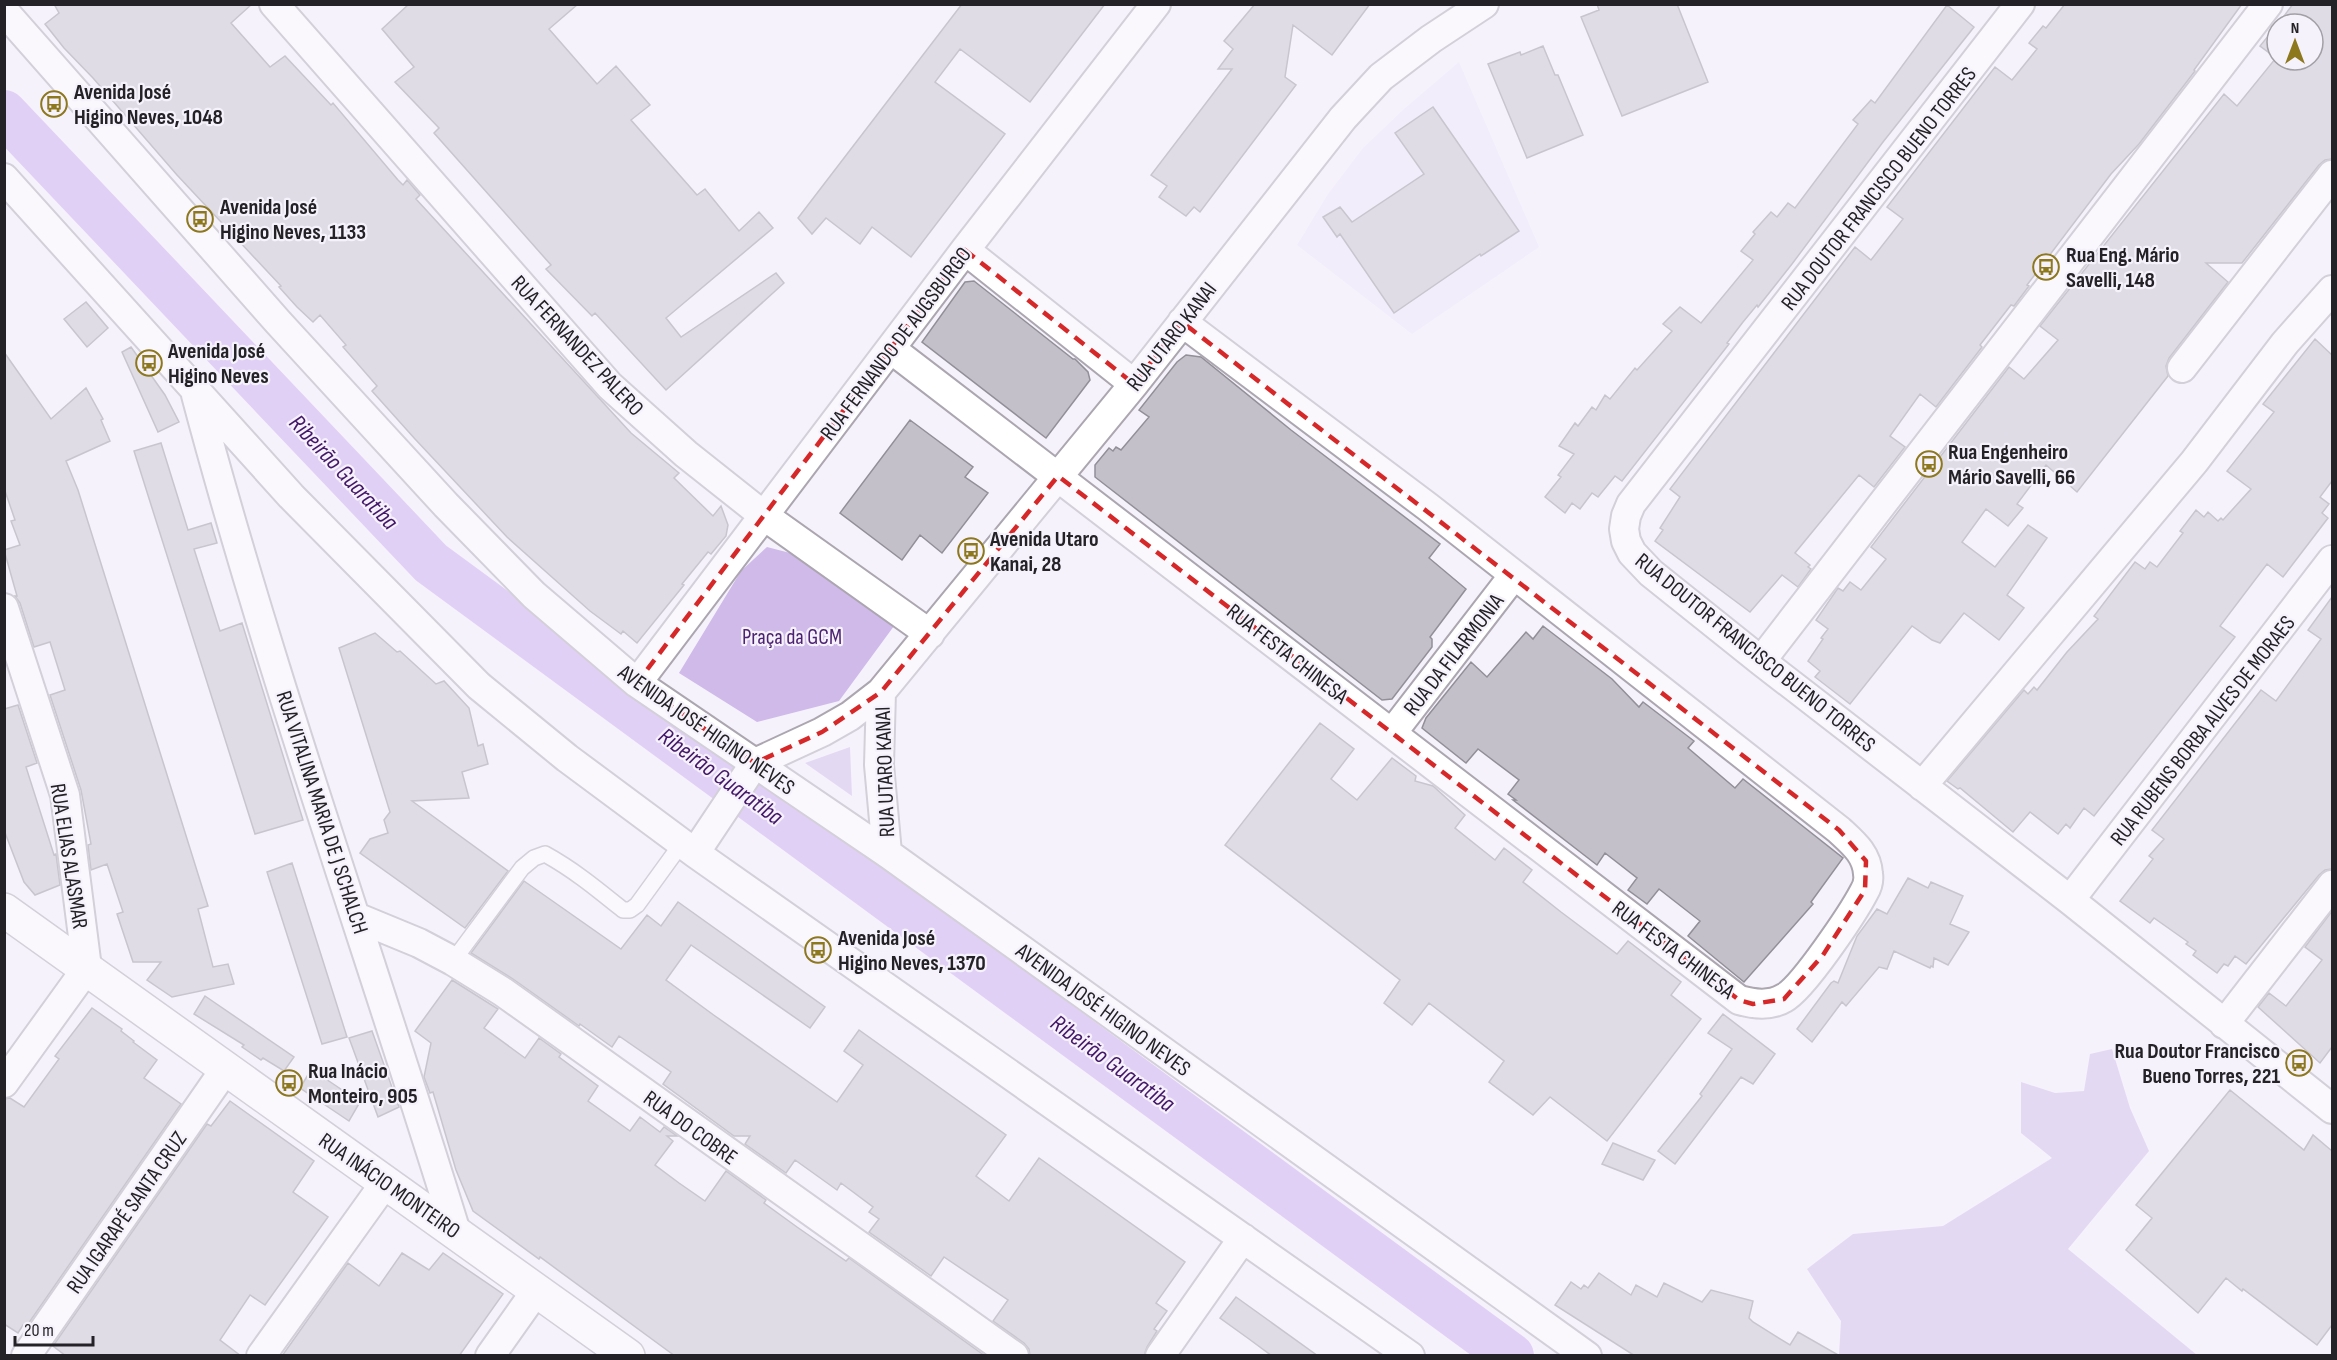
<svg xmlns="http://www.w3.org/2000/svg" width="2337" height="1360" font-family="'Sofia Sans Condensed',sans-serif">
  <rect width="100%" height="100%" fill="#f6f2fc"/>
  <path fill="#eee6f8" d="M1459 62 1539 247 1412 334 1297 245 1328 194 1363 148 1404 109Z"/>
  <path fill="#cfbae9" d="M767 547 790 553 825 567 894 626 839 701 757 722 679 673 741 571Z
    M850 747 852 796 805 763Z
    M2112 1049 2130 1108 2149 1151 2068 1249 2197 1355H1839L1841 1321 1807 1269 1853 1234 1943 1226 2052 1158 2021 1133V1082L2055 1093 2084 1091 2090 1054Z"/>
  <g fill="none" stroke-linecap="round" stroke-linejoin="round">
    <path stroke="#c8a7ed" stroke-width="46" d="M4 113 431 563 1511 1356"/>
  </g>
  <path fill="#c4c0ca" stroke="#938f99" stroke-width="1.5" d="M54 4H252L231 23 270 67 285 56 331 105 333 103 398 180 403 185 407 180 420 195 416 199 631 433 679 473 674 478 713 516 721 506 728 525 726 536 711 554 708 552 682 584 684 585 637 643 623 631 621 634 590 611 507 537 415 439 372 391 377 386 343 347 346 345 320 315 313 322 297 307 279 287 281 286 177 175 93 78 64 48 45 24 59 13Z
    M409 4H578L549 29 597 84 616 66 650 105 631 120 697 195 705 189 739 231 759 212 773 228 666 318 681 337 776 273 784 283 666 390 595 313 592 316 546 269 551 265 434 133 439 128 395 82 414 67 382 29Z
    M962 4H1105L1030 102 960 49 935 82 1005 134 911 257 872 227 860 244 826 218 812 234 798 218Z
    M1255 4H1370L1332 55 1293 25 1285 77 1296 85 1200 212 1194 207 1186 216 1159 197 1167 186 1151 175 1232 69H1218L1233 49 1224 41Z
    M1597 4H1677L1708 82 1622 116 1581 17 1599 10Z
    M2065 4H2242L2194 70 2195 71 2139 144 2111 174 2027 285 2029 286 2014 306 2011 305 1980 345 1982 347 1936 407 1920 394 1890 436 1905 447 1874 487 1859 475 1795 553 1810 565 1808 567 1811 569 1798 587 1782 575 1750 612 1655 541 1663 530 1660 528 1680 497 1670 489 1855 247 1871 260 1903 219 1887 207 1995 67 2012 80 2037 49 2029 43 2043 26 2046 28Z
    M2293 4H2332V159L2325 160 2319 165 2242 263H2206L2228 282 2169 358 2166 366 2168 376 2077 492 2046 465 2017 504 2023 508 2008 526 1986 509 1962 542 1995 567 2028 525 2047 538 2007 595 2024 608 1999 640 1964 613 1940 643 1932 640 1912 626 1850 704 1815 677 1820 671 1808 661 1823 639 1821 638 1828 629 1816 620 1838 588 1843 591 1850 582 1861 590 1886 559 1871 547 2009 367 2024 379 2058 340 2040 326 2224 94 2237 106 2276 58 2260 46 2277 25V60H2313V24H2278Z
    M1947 5 1974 27 1883 142 1792 264 1758 307 1757 305 1743 322 1727 343 1729 344 1622 481 1615 476 1598 497 1592 493 1580 509 1572 503 1565 513 1545 497 1561 477 1558 475 1574 454 1559 446 1575 423 1578 426 1592 407 1596 410 1605 395 1610 399 1635 368 1637 370 1672 331 1663 324 1680 307 1701 323 1753 260 1741 251 1755 234 1753 232 1771 212 1777 217 1788 203 1795 208 1858 124 1853 120 1871 100 1875 103Z
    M1543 46 1555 75H1558L1583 135 1527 158 1488 64 1520 52 1521 55Z
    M1433 107 1519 231 1481 256 1480 254 1394 313 1340 234 1337 237 1323 217 1340 207 1352 222 1424 174 1395 133Z
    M974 281 1073 359H1075L1088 372 1090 380 1046 438 922 342 965 282Z
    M86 302 108 328 87 347 64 319Z
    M2315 339 2332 355V481L2320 497 2329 504 2322 513 2328 518 2283 577 2267 564 2220 626 2235 637 2094 816 2084 808 2070 828 2066 824 2058 834 2030 812 2013 832 1960 788 1958 789 1947 781 2024 690 2028 694 2034 687 2037 690 2067 652 2098 619 2094 616 2135 562 2145 569 2150 562 2157 567 2183 533 2180 531 2196 510 2204 517 2208 512 2218 521 2221 518 2223 520 2251 489 2227 471 2274 412 2263 404Z
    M131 347 165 395 179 422 158 432 122 352Z
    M4 352 51 419 86 388 103 419 101 420 110 441 66 461 78 490 208 906 198 909 213 967 228 964 234 984 172 997 147 980 161 962H133L117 914 123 912 107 864 91 870 88 845 91 844 81 790 50 695 65 690 50 642 34 647 20 603 15 596H17L4 550 20 545 11 521 15 520 4 488Z
    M1186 355 1201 357 1291 430 1440 544 1429 558 1466 589 1430 637 1432 639V647L1392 699 1382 700 1095 477V465L1109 448 1113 451 1116 447 1121 450 1149 417 1139 410 1177 362Z
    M910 420 973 467 965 477 988 493 942 553 920 535 902 560 840 513Z
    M161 443 188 530 211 523 217 543 194 549 220 631 242 623 303 820 255 834 134 451Z
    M2332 597V869L2325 870 2319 875 2246 964 2235 956 2228 966 2224 964 2217 973 2193 955 2196 951 2186 944 2188 942 2154 918 2150 923 2120 901 2153 859 2149 856 2164 839 2152 830 2261 690 2276 701 2321 639 2308 630Z
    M1543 626 1612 679 1639 707 1643 702 1694 741 1688 748 1735 788 1743 779 1843 858 1811 902 1813 904 1744 982 1688 936 1700 921 1659 889 1647 904 1628 890 1637 878 1605 853 1597 865 1513 800H1516L1508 794 1519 780 1478 749 1466 763 1422 728 1426 718 1471 662 1487 677 1526 632 1533 639Z
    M375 633 397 652 400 651 436 684 444 681 469 708 478 746 483 744 488 764 462 772 469 798 412 801 508 871 465 928 360 853 370 839 388 833 384 820 390 812 339 648Z
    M18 705 37 763 26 767 54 855 56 854 60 885 35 895 24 882 4 830V709Z
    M1320 723 1354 749 1331 779 1357 800 1392 758 1416 776 1415 781 1433 786 1465 815 1455 828 1495 860 1504 848 1532 870 1523 882 1561 912 1617 954 1628 941 1681 982 1671 995 1701 1019 1607 1141 1550 1097 1533 1115 1489 1082 1504 1061 1429 1003 1412 1025 1384 1003 1400 980 1225 845Z
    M292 863 347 1037 322 1044 267 872Z
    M1908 878 1928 888 1931 882 1963 896 1950 924 1969 932 1948 965 1934 958 1933 967 1931 966 1930 968 1894 951 1887 969 1879 967 1846 1006 1842 1002 1812 1042 1797 1029 1831 983 1834 981 1838 983 1857 936 1877 909 1887 914Z
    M524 881 621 949 647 915 661 926 678 902 825 1007 810 1028 691 945 666 980 715 1016 837 1102 863 1065 844 1051 859 1030 1006 1135 976 1176 1009 1201 1039 1158 1185 1262 1156 1303 1167 1311 1154 1329 1157 1331 1147 1347 1144 1356H1030L1029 1349 1024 1343 993 1321 1008 1300 944 1257 931 1276 869 1232 879 1219 869 1212 873 1207 841 1183 837 1190 795 1160 786 1173 745 1144 750 1136H734L663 1084 671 1072 619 1036 612 1047 580 1024 579 1026 513 979 471 953Z
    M2332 911V1047L2320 1063 2258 1007 2269 993 2286 1006 2322 960 2305 947Z
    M452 980 498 1009 484 1028 525 1058 539 1038 561 1054 559 1057 598 1086 588 1101 630 1131 640 1117 660 1132 664 1127 677 1136H667L673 1141 655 1165 679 1183 705 1201 726 1171 766 1200 764 1203 797 1227 846 1261 849 1258 985 1356H675L540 1257 539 1259 473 1211 456 1170 433 1092 430 1093 424 1077 431 1043 415 1031Z
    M205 996 294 1057 284 1071 263 1058 261 1060 242 1047 244 1045 194 1014Z
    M92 1008 122 1029 121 1031 134 1041 133 1042 157 1060 144 1078 181 1104 26 1327 23 1325 18 1333 4 1324V1099L10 1098 24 1107 59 1059 55 1056Z
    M1723 1014 1775 1054 1753 1084 1741 1077 1675 1164 1658 1151 1702 1096 1700 1094 1732 1049 1708 1033Z
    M372 1031 399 1107 378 1117 349 1038Z
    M308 1067 360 1102 349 1121 300 1088 309 1073Z
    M2230 1090 2304 1150 2313 1135 2332 1151V1325L2317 1345 2243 1289 2242 1291 2226 1278 2198 1313 2126 1250 2152 1218 2136 1205Z
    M230 1101 314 1161 293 1192 328 1217 265 1305 250 1295 220 1340 241 1356H66L53 1346 207 1124 211 1126Z
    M1613 1143 1655 1160 1643 1180 1602 1164Z
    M402 1253 429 1270 443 1253 503 1294 459 1356H282L348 1263 379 1286Z
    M1599 1273 1631 1295 1636 1285 1657 1297 1664 1283 1702 1302 1711 1290 1753 1301 1749 1318 1753 1322 1790 1345 1798 1332 1840 1356H1635L1555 1305 1571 1282 1581 1289 1584 1285 1588 1288Z
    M1236 1297 1318 1356H1272L1249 1339 1220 1318Z"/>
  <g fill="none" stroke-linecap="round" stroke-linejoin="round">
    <g stroke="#aba6b0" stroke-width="18">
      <path id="lane" d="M453 961 522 868 534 858 545 854C574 870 597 889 623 910H630L637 905 682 843"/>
    </g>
    <g stroke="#aba6b0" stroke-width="32">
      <path id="street" d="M274 4 610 386 686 454 763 515 930 634
        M2020 4 1631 504 1626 516 1624 529 1626 541 1632 553 1651 573 1761 661 2070 900 2332 1109
        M4 11 278 322 446 505 534 595 637 683 887 853 1587 1356
        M4 178 291 496 479 686 567 758 695 853 1410 1356
        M965 250 1134 384
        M891 349 1739 1000C1753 1004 1771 1006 1784 998 1803 988 1853 913 1864 892 1867 887 1869 880 1868 874 1867 854 1853 843 1839 830L1428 507 1182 322
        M2182 368 2332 175
        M196 395C271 677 370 953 456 1232
        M4 608 65 795 87 968 4 1083
        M1761 661 2268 4
        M637 683 965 250 1156 4
        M881 692 879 765 887 853
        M1392 733 1514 575
        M1922 786 2194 462 2285 343 2332 290
        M695 853 755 763 822 732 850 716 881 692 1134 384 1343 118 1381 77 1431 39 1484 4
        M2070 900 2332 560
        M356 917 419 943 453 961 503 992 1014 1356
        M2224 1024 2332 885
        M26 1356 226 1068
        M261 1356 385 1183
        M490 1356 536 1291
        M1160 1356 1243 1238"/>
    </g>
    <g stroke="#aba6b0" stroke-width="36">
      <path id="secondary" d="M4 910 628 1356"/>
    </g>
    <use href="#lane" stroke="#fff" stroke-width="15"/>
    <use href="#street" stroke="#fff" stroke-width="28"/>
    <use href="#secondary" stroke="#fff" stroke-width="33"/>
  </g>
  <path d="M0 0H2337V1360H0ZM965 250 1134 384 1182 322 1839 830 1866 861 1865 890 1823 955 1784 999 1753 1004 1739 1000 1058 476 881 692 822 732 755 763 637 683Z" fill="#f6f2fc" fill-opacity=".55" fill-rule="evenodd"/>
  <path fill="none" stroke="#d62828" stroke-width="4.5" stroke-dasharray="12 8" stroke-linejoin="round" d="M965 250 1134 384 1182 322 1839 830 1866 861 1865 890 1823 955 1784 999 1753 1004 1739 1000 1058 476 881 692 822 732 755 763 637 683Z"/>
  <defs>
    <g id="bus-ring" transform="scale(1.35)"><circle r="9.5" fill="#f6f2fc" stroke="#8d781e" stroke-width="1.5"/><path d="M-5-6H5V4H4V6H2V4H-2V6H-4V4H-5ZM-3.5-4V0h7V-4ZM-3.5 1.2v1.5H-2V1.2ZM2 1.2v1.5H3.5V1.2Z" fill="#8d781e"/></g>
  </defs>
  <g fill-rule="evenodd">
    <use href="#bus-ring" x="54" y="104"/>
    <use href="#bus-ring" x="200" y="219"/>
    <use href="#bus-ring" x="2046" y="267"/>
    <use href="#bus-ring" x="149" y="363"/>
    <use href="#bus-ring" x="1929" y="464"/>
    <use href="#bus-ring" x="971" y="551"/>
    <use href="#bus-ring" x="818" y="950"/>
    <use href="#bus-ring" x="2299" y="1063"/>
    <use href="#bus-ring" x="289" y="1083"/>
  </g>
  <g text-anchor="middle" stroke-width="4.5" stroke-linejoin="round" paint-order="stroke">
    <g font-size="22" font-weight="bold" fill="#242226" stroke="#f6f2fc" text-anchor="start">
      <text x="74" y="99">Avenida José<tspan x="74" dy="25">Higino Neves, 1048</tspan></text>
      <text x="220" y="214">Avenida José<tspan x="220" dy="25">Higino Neves, 1133</tspan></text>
      <text x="2066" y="262">Rua Eng. Mário<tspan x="2066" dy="25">Savelli, 148</tspan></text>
      <text x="168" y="358">Avenida José<tspan x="168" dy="25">Higino Neves</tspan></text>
      <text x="1948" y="459">Rua Engenheiro<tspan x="1948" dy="25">Mário Savelli, 66</tspan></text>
      <text x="990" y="546">Avenida Utaro<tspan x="990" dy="25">Kanai, 28</tspan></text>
      <text x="838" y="945">Avenida José<tspan x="838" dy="25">Higino Neves, 1370</tspan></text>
      <text x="2280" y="1058" text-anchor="end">Rua Doutor Francisco<tspan x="2280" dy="25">Bueno Torres, 221</tspan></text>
      <text x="308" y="1078">Rua Inácio<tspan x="308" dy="25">Monteiro, 905</tspan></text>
    </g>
    <g font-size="22" fill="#242226" stroke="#f6f2fc">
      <text transform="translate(1878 188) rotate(-52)" y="8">RUA DOUTOR FRANCISCO BUENO TORRES</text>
      <text transform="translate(1171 336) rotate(-52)" y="8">RUA UTARO KANAI</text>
      <text transform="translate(895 343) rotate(-53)" y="8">RUA FERNANDO DE AUGSBURGO</text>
      <text transform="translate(578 345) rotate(47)" y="8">RUA FERNANDEZ PALERO</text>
      <text transform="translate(1756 652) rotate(39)" y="8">RUA DOUTOR FRANCISCO BUENO TORRES</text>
      <text transform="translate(1288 653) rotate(38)" y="8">RUA FESTA CHINESA</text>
      <text transform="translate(1453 654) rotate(-52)" y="8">RUA DA FILARMONIA</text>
      <text transform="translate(707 729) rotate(35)" y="8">AVENIDA JOSÉ HIGINO NEVES</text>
      <text transform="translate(2202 730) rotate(-52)" y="8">RUA RUBENS BORBA ALVES DE MORAES</text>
      <text transform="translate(884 772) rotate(-92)" y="8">RUA UTARO KANAI</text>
      <text transform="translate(323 812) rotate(72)" y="8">RUA VITALINA MARIA DE J SCHALCH</text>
      <text transform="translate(70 856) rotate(81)" y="8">RUA ELIAS ALASMAR</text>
      <text transform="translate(1674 949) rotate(37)" y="8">RUA FESTA CHINESA</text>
      <text transform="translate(1104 1009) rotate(36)" y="8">AVENIDA JOSÉ HIGINO NEVES</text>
      <text transform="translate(691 1127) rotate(36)" y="8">RUA DO COBRE</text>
      <text transform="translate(390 1185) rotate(35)" y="8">RUA INÁCIO MONTEIRO</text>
      <text transform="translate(126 1212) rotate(-55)" y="8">RUA IGARAPÉ SANTA CRUZ</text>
    </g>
    <g font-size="22" fill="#4d2272" stroke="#f6f2fc">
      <text x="792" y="644">Praça da GCM</text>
    </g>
    <g font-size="24" font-style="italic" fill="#441768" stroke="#f6f2fc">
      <text transform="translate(344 472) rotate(47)" y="8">Ribeirão Guaratiba</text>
      <text transform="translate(721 776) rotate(36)" y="8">Ribeirão Guaratiba</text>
      <text transform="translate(1113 1063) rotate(36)" y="8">Ribeirão Guaratiba</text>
    </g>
  </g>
  <rect width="2337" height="1360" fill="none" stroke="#242226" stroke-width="12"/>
  <g transform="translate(2295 42)"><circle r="28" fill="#f6f2fc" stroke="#a29fa6" stroke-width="1.5"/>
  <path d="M0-4.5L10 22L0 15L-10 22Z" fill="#8d781e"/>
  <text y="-9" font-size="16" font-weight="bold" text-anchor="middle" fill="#242226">N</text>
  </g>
  <path d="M15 1336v9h78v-9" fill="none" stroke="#242226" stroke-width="3"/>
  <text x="24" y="1336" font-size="18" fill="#242226" stroke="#f6f2fc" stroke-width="4.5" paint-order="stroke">20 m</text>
</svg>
